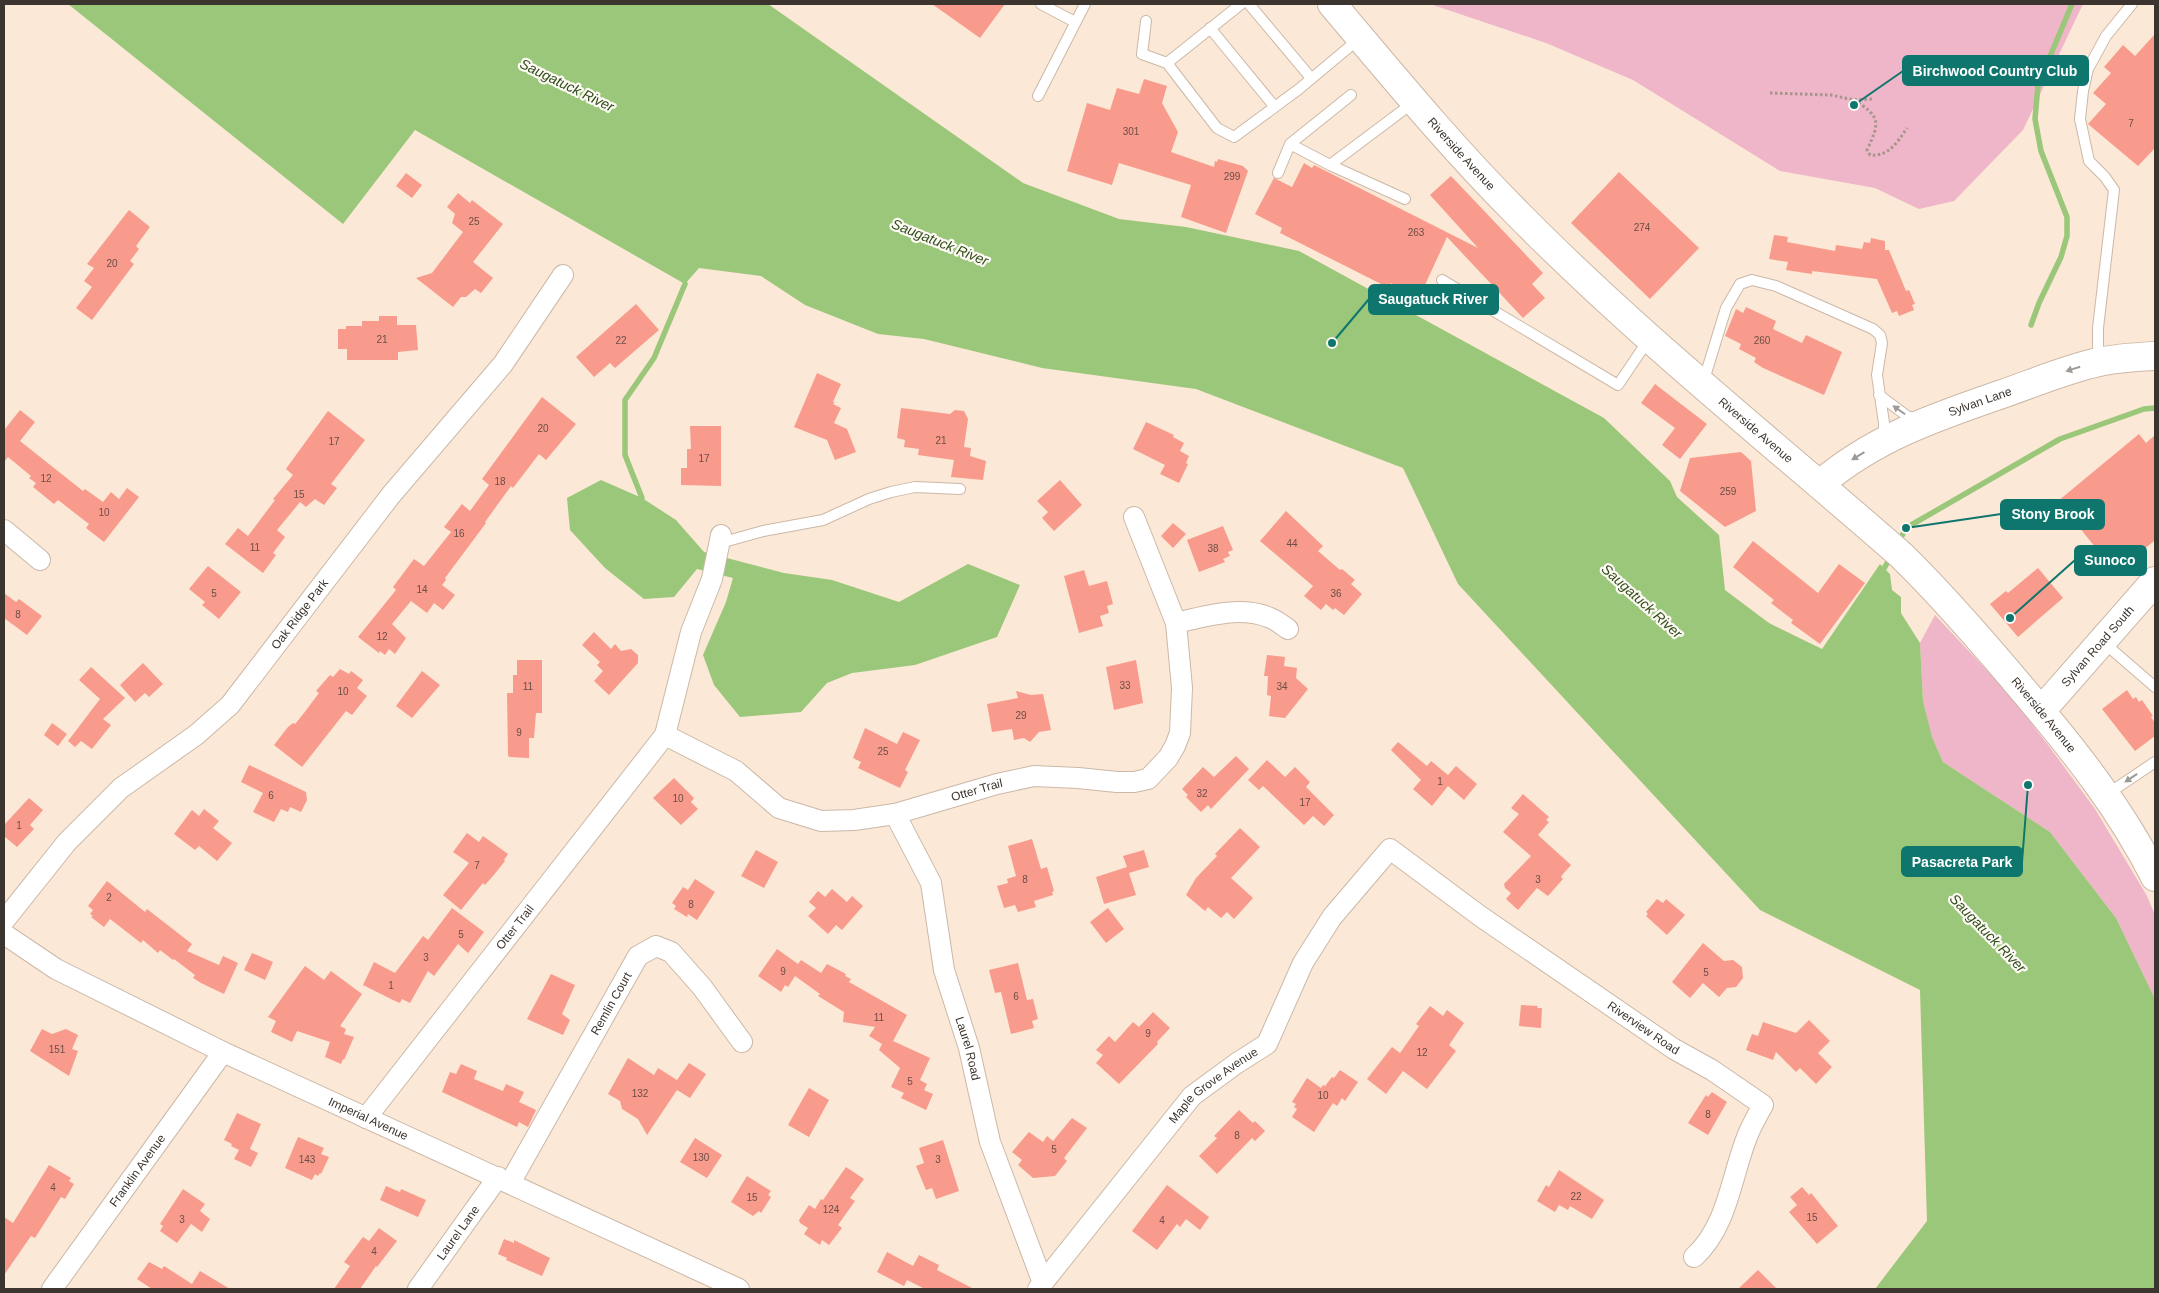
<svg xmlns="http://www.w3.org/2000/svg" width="2159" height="1293" font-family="Helvetica,sans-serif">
  <rect width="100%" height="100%" fill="#fce8d6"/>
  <path fill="#efb5c9" d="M1430 4H2083L2023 130 1954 201 1919 209 1875 188 1780 171 1633 80 1546 43Z
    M1935 615 2008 693 2051 749 2095 809 2147 896 2155 915V999L2116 918 2050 832 1943 762 1931 735 1923 701 1920 643Z"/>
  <path fill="#9ac77a" d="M68 4H768L1023 183 1119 219 1186 227 1299 251 1604 418 1670 481 1677 497 1719 535 1725 590 1769 623 1822 649 1880 564 1890 574 1892 590 1901 597V613L1920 643 1923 701 1932 737 1943 762 2050 832 2116 918 2155 999V1289H1875L1927 1221 1920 990 1760 910 1458 584 1403 468 1196 389 1042 368 924 339 878 334 805 305 761 276 699 268 685 284 415 130 343 224Z
    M601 480 642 498 676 520 704 552 784 573 832 580 899 602 968 564 1020 585 997 637 915 665 852 673 827 683 801 712 740 717 714 685 703 655 726 602 733 578 697 569 674 597 644 599 605 568 570 530 567 498Z"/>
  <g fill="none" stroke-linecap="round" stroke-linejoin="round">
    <path stroke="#9ac77a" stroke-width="5.5" d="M2031 325 2039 303 2061 257 2067 236V217L2041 151 2035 119 2038 85 2072 4
      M642 498 625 455V400L654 358 685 284
      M1898 543 1906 528 2060 439 2144 409 2155 408
      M1881 574 1891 556"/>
  </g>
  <path fill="#f89b8c" d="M932 4H1005L980 38Z
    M2155 34V148L2138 166 2088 124 2106 104 2093 93 2111 73 2104 67 2123 45 2135 56Z
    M1144 79 1167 86 1162 103 1178 132 1171 152 1214 167 1215 161 1217 162 1218 159 1243 166 1248 171 1226 233 1181 217 1191 185 1119 163 1112 185 1067 171 1087 103 1110 110 1117 88 1139 94Z
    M1304 163 1312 168 1314 165 1478 248 1430 195 1451 176 1543 273 1532 284 1545 298 1523 318 1447 237 1419 298 1391 283 1389 288 1280 233 1282 228 1255 214 1274 178 1292 187Z
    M1619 172 1699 248 1650 299 1571 223Z
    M406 173 422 185 412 198 396 186Z
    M458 193 470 203 472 200 503 224 473 262 493 278 481 293 475 289 466 297H461L453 307 416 278 432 273 463 232 452 223 455 214 447 207Z
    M129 210 150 227 136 246 139 249 130 261 134 264 92 320 76 308 92 287 84 281 94 268 87 264Z
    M1774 235 1788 237 1787 242 1835 251 1836 245 1862 249 1864 242 1870 243 1871 238 1885 241V250H1889L1906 291 1909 290 1915 304 1912 305 1914 310 1899 316 1897 311 1892 313 1877 279 1812 271V274L1786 270 1788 262 1769 259Z
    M636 304 659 330 615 368 610 363 594 377 576 357Z
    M1746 307 1776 321 1773 329 1802 343 1806 335 1842 352 1824 395 1763 368 1754 362 1756 358 1739 349 1741 344 1725 336 1736 309 1743 313Z
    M379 316H397V325H416L418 350 398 352V360H347V349H338V329H346V326H362V321H379Z
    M817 373 841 384 833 402H835L833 404 841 408 834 423 847 429 856 452 835 460 827 440 794 427Z
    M1655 384 1707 424 1680 459 1662 445 1675 428 1641 403Z
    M542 397 576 424 546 460 539 454 513 488 511 486 485 522 486 523 445 578 446 580 442 585 455 595 443 610 434 603 427 613 411 601 392 624 406 638 395 654 389 649 385 655 380 651 379 653 358 637 396 590 393 587 414 559 424 566 451 532 444 527 462 504 470 511 489 485 482 479Z
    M901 408 950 414 955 410 964 411 968 419 964 447 971 448 970 456 986 461 983 480 951 477 954 460 918 455 919 449 904 447 905 440 897 438Z
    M20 410 35 422 20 441 83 491 85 489 103 502 111 492 119 499 127 488 139 497 104 542 86 528 89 524 58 500 54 504 33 487 36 483 29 478 31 476 8 457 4 462V428L5 429Z
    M328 411 365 440 331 484 337 488 324 505 315 499 306 507 300 502 277 530 285 537 273 553 276 555 263 573 225 544 238 528 248 536 275 500 273 499 293 475 286 469 288 466Z
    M1146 422 1174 435 1173 437 1184 443 1180 451 1189 456 1186 463 1188 464 1179 483 1160 474 1165 465 1133 449Z
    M690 426H721V486L681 485V468H687V449H691Z
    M2139 434 2146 443 2155 435V540L2116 573 2058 501Z
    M1741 452 1751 461 1756 511 1725 527 1680 491 1690 458Z
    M1060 480 1082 505 1054 531 1042 518 1048 512 1037 501Z
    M1286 511 1323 546 1318 551 1340 570 1342 569 1355 580 1351 584 1362 594 1344 615 1335 608 1333 610 1326 604 1321 610 1304 596 1313 586 1260 541Z
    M1173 523 1186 534 1173 548 1161 536Z
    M1223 526 1233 550 1228 552 1230 556 1223 559 1225 562 1199 572 1187 540Z
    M1753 541 1818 593 1839 564 1865 583 1820 644 1791 623 1793 620 1771 603 1774 600 1733 567Z
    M208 566 241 592 219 619 202 605 205 602 189 589Z
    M2038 568 2063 598 2018 637 1990 604 2006 591 2008 593Z
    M1084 570 1089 586 1107 581 1113 604 1107 606 1109 613 1100 616 1103 626 1079 633 1064 576Z
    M4 593 16 602 19 599 42 616 27 635 4 618Z
    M594 632 611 649 615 644 621 651 631 649 638 655V663L609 695 594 681 603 671 597 665 600 662 582 645Z
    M1267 655 1285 657 1284 666 1297 668 1296 678 1308 689 1285 718 1269 716 1271 696 1267 695 1268 676H1264Z
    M517 660H542V713H536L534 738H529V758L509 757 508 755 507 693H513V675H517Z
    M1136 660 1143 703 1114 710 1106 667Z
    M143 663 163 684 149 697 145 693 135 702 120 685Z
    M91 667 125 698 103 719 111 725 92 749 81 741 75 747 68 741 100 699 79 680Z
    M340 669 349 674 351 671 363 680 357 688 367 696 352 715 346 711 302 767 274 745 288 727 293 723 295 724 304 713 319 693 316 691 330 675 333 677Z
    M422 671 440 685 412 718 396 706Z
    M2127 690 2133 699 2136 697 2139 702 2142 700 2153 716 2151 717 2155 723V736L2135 751 2102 709Z
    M1016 691 1031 695 1043 694 1051 730 1039 732 1030 742 1024 738 1014 740 1012 729 992 732 987 704 1018 698Z
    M52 723 67 734 58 746 44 735Z
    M865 728 897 744 903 732 920 740 905 770 908 772 900 788 858 768 861 762 853 758Z
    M1398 742 1427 766 1431 761 1448 775 1456 766 1477 784 1464 800 1448 786 1432 806 1413 789 1421 780 1391 750Z
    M1236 756 1249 769 1211 809 1208 805 1201 812 1186 797 1188 795 1182 789 1203 767 1214 777Z
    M1267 760 1285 777 1295 767 1310 782 1306 787 1334 815 1324 826 1313 816 1304 825 1263 786 1259 790 1248 780Z
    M249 765 306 792 307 800 301 812 290 807 288 812 281 809 274 822 253 812 263 793 241 782Z
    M674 778 694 798 691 802 698 809 681 825 653 798Z
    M1523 794 1549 817 1546 820 1549 822 1538 835 1571 865 1563 874 1561 877 1563 879 1548 896 1537 888 1518 910 1506 899 1511 893 1505 888 1504 884 1531 856 1503 832 1519 814 1511 808Z
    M29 798 43 810 30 825 34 829 17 847 4 836V825Z
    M204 809 219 821 213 828 232 843 217 861 199 846 195 850 174 834 192 810 199 816Z
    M1240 828 1260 847 1231 878 1253 898 1234 919 1227 912 1221 918 1208 907 1205 911 1186 895 1196 878 1217 856 1215 854Z
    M467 833 479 842 483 836 508 854 504 860 505 861 493 876 485 885 483 883 461 910 443 895 469 863 453 852Z
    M1032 839 1041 869 1047 867 1054 891 1052 892 1053 895 1034 901 1036 907 1018 912 1015 905 1004 908 997 886 1008 883 1007 879 1016 876 1008 846Z
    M756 850 778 862 764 888 741 876Z
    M1144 850 1149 867 1129 873 1136 895 1104 904 1096 877 1127 867 1123 856Z
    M695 879 715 892 697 920 688 914 687 917 674 909 676 906 672 903 683 887 688 890Z
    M107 881 145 912 147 909 192 944 187 951 219 965 223 956 238 963 224 994 201 983 193 978 195 975 174 959 173 960 160 950 158 953 143 940 141 943 110 919 104 927 91 917 93 916 90 914 93 910 88 906Z
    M832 889 847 902 852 896 863 906 842 930 836 925 828 934 808 916 816 908 809 902 818 891 825 897Z
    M1657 899 1663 903 1666 899 1685 915 1667 935 1646 916 1648 914 1646 912Z
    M452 908 484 932 468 953 458 944 434 976 428 971 410 1003 402 999 400 1003 393 1000 363 985 374 962 395 973 423 936 428 940Z
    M1108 908 1124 929 1106 943 1090 922Z
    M1703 943 1724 961 1733 960 1742 967 1743 978 1736 987 1727 988 1719 997 1703 983 1690 998 1672 982Z
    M777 949 798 964 801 960 821 973 827 964 846 974 845 976 851 979 849 982 907 1015 893 1041 930 1058 920 1080 927 1084 924 1090 933 1094 926 1110 901 1098 904 1093 891 1087 900 1068 879 1050 882 1044 869 1036 875 1027 843 1022 844 1012 818 996 820 994 795 976 788 987 785 985 781 992 758 976Z
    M252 953 273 962 265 980 244 970Z
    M1018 963 1027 1000 1033 999 1038 1019 1032 1021 1034 1028 1011 1034 1001 992 995 993 989 970Z
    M305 966 324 980 331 971 362 994 340 1026 346 1029 344 1034 354 1037 344 1060 343 1059 341 1064 325 1057 330 1042 297 1031 292 1042 271 1032 276 1021 268 1017Z
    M551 974 575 985 562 1014 570 1020 563 1035 527 1019Z
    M1521 1005 1538 1006 1537 1008H1542L1541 1028 1519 1026Z
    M1430 1006 1443 1016 1447 1010 1464 1023 1449 1045 1456 1051 1427 1089 1403 1071 1386 1094 1367 1079 1392 1047 1400 1053 1419 1026 1416 1024Z
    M1153 1012 1170 1028 1157 1042 1158 1044 1119 1084 1096 1063 1103 1055 1096 1050 1109 1036 1115 1042 1133 1022 1139 1027Z
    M1809 1020 1830 1041 1818 1053 1832 1067 1816 1084 1800 1068 1796 1072 1776 1052 1773 1060 1746 1050 1752 1034 1758 1036 1763 1022 1796 1033Z
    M42 1029 52 1034 66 1029 78 1035 72 1049 78 1051 69 1076 30 1051Z
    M628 1058 654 1075 658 1068 677 1080 689 1063 706 1074 690 1098 677 1090 647 1135 638 1119 622 1109 620 1101 608 1094Z
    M461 1064 477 1071 474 1079 503 1091 506 1084 524 1092 519 1102 536 1110 528 1127 519 1122 517 1127 442 1092 450 1072 456 1074Z
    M1340 1070 1358 1082 1345 1101 1342 1098 1337 1106 1333 1103 1314 1132 1292 1117 1297 1109 1294 1107 1296 1104 1292 1102 1307 1078 1321 1088 1323 1085 1325 1086 1332 1077 1334 1078Z
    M809 1088 829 1100 809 1137 788 1125Z
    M1712 1092 1727 1102 1708 1135 1688 1123 1706 1095 1708 1097Z
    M1239 1110 1253 1123 1255 1121 1265 1131 1255 1141 1252 1138 1217 1174 1199 1156 1217 1138 1214 1136Z
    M237 1113 261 1124 250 1149 258 1153 251 1167 234 1159 239 1150 231 1146 232 1144 224 1140Z
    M1072 1118 1087 1128 1064 1158 1067 1161 1055 1176 1033 1178 1018 1165 1022 1160 1012 1152 1029 1132 1043 1142 1047 1136 1053 1141Z
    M298 1137 324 1148 321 1154 329 1157 321 1174 320 1173 318 1176 315 1174 312 1180 285 1168Z
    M695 1138 722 1155 707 1178 680 1162Z
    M943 1140 959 1191 936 1199 932 1188 926 1190 916 1166 924 1163 919 1148Z
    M49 1165 71 1178 69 1181 74 1184 65 1199 61 1197 35 1238 31 1236 4 1275V1217L13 1223Z
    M846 1167 864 1179 850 1198 855 1201 838 1225 842 1228 829 1245 822 1240 820 1245 804 1234 808 1228 800 1223 799 1220 809 1205 815 1209 821 1199 823 1200Z
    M1559 1170 1604 1200 1592 1219 1570 1206 1568 1210 1559 1205 1555 1212 1537 1201 1546 1185 1549 1187Z
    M747 1176 771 1191 768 1195 771 1197 761 1213 759 1211 753 1216 731 1202Z
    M1167 1185 1209 1217 1200 1230 1186 1219 1180 1227 1177 1224 1157 1250 1132 1231Z
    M386 1186 400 1192 401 1189 426 1200 418 1217 380 1200Z
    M1802 1187 1809 1195 1811 1193 1838 1226 1817 1244 1789 1212 1797 1205 1790 1197Z
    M183 1189 205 1204 200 1211 210 1219 202 1232 191 1224 177 1243 160 1231 163 1226 160 1224Z
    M379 1228 397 1241 377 1267 376 1266 360 1289H334L350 1266 344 1262 363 1237 369 1241Z
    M504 1239 514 1243V1240L550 1258 542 1276 506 1260 507 1258 498 1254Z
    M887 1252 913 1266 919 1255 939 1265 937 1270 974 1289H925L907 1280 904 1286 877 1272Z
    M149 1262 162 1269 164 1266 192 1284 200 1271 230 1289H152L137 1279Z
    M1758 1270 1777 1289H1738Z"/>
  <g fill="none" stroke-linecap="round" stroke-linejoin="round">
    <g stroke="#cbb8a7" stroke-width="12">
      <path id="lane" d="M1041 4 1075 22
        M1241 4 1167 63 1217 128 1234 137 1299 89 1360 38
        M1249 4 1311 78
        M1146 21 1142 54 1167 63
        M1210 28 1274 106
        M1038 96 1085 4
        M1290 144 1330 165 1414 102
        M1330 165 1405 199
        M1278 173 1290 144 1351 95
        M1442 280 1618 385 1649 339
        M2098 361V328L2114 190 2105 177 2089 161 2080 119 2083 91 2088 69 2106 36 2132 4
        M1703 383 1726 308 1740 284 1752 280 1776 286 1873 329 1880 335 1882 343 1877 375 1884 423V439
        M1879 395 1907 416 1918 420
        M720 543 763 531 823 520 869 499 891 492 915 487 960 489
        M2103 642 2155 687
        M2106 795 2155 762"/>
    </g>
    <g stroke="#cbb8a7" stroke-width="22">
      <g id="street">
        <path d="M4 530 40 560"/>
        <path d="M1176 623C1206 616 1238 606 1268 617 1275 619 1282 625 1288 629"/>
        <path id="s1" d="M665 735 736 771 779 808 821 821 854 820 895 814 997 784 1034 776 1078 778 1117 782H1134L1148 779 1168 758 1175 746 1180 733 1182 688 1176 623 1134 517"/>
        <path id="s2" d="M895 814 931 883 944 970 969 1048 990 1142 1043 1283"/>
        <path id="s3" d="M4 921 67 842 121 788 196 735 230 705 391 495 503 364 563 275"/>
        <path id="s4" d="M4 934 56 969 223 1052 739 1289"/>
        <path id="s5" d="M366 1118 665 735 691 632 712 579 721 535"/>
        <path id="s6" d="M510 1183 638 956 656 946 671 952 702 987 742 1042"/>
        <path id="s7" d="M52 1289 223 1052"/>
        <path id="s8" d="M418 1289 498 1177"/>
        <path id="s9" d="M1038 1289 1192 1096 1237 1063 1267 1044 1303 963 1332 917 1390 849 1480 916 1674 1049 1712 1070 1763 1105C1758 1114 1753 1123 1749 1132 1731 1174 1729 1225 1694 1257"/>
      </g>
    </g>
    <g stroke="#cbb8a7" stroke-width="30">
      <g id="secondary">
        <path id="s10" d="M1332 4C1392 75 1451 147 1517 213 1637 335 1772 442 1901 555 1947 600 1988 648 2029 697 2077 754 2122 811 2155 877"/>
        <path id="s11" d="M1820 484C1874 438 1935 417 2002 394 2034 383 2066 369 2099 362 2117 358 2137 357 2155 356"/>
        <path id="s12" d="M2041 711 2155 581"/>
      </g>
    </g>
    <path stroke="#a59689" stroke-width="3" stroke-dasharray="2.5 2.5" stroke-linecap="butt" d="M1770 93 1831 95 1854 100 1873 99
      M1854 100C1881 117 1880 122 1867 150L1870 155C1888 157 1897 143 1907 128"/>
    <use href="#lane" stroke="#fff" stroke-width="10"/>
    <use href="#street" stroke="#fff" stroke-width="20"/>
    <use href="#secondary" stroke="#fff" stroke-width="28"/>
  </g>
  <defs><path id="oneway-solid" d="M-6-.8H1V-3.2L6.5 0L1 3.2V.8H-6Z" transform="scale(1.25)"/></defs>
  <g fill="#9e9a96">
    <use href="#oneway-solid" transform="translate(2073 369) rotate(163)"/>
    <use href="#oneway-solid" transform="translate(1899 410) rotate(-145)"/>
    <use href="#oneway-solid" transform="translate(1858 456) rotate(149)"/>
    <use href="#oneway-solid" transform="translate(2131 778) rotate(146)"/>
  </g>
  <g text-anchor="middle" stroke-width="4.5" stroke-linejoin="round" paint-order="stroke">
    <g font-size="10" fill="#6b4e46">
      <text x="2131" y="127">7</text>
      <text x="1131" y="135">301</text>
      <text x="1232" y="180">299</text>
      <text x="474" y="225">25</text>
      <text x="1642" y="231">274</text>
      <text x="1416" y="236">263</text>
      <text x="112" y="267">20</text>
      <text x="382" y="343">21</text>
      <text x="621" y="344">22</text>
      <text x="1762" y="344">260</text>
      <text x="543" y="432">20</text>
      <text x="941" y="444">21</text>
      <text x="334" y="445">17</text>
      <text x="704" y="462">17</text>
      <text x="46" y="482">12</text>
      <text x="500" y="485">18</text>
      <text x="1728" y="495">259</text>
      <text x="299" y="498">15</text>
      <text x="104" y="516">10</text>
      <text x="459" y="537">16</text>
      <text x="1292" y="547">44</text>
      <text x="255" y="551">11</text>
      <text x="1213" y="552">38</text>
      <text x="422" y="593">14</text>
      <text x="214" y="597">5</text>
      <text x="1336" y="597">36</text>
      <text x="18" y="618">8</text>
      <text x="382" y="640">12</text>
      <text x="1125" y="689">33</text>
      <text x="528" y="690">11</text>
      <text x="1282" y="690">34</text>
      <text x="343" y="695">10</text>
      <text x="1021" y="719">29</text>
      <text x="519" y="736">9</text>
      <text x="883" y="755">25</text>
      <text x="1440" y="785">1</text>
      <text x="1202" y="797">32</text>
      <text x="271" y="799">6</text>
      <text x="678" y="802">10</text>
      <text x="1305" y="806">17</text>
      <text x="19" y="829">1</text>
      <text x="477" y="869">7</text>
      <text x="1025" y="883">8</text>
      <text x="1538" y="883">3</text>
      <text x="109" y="901">2</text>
      <text x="691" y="908">8</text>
      <text x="461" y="938">5</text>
      <text x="426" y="961">3</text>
      <text x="783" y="975">9</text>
      <text x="1706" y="976">5</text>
      <text x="391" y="989">1</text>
      <text x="1016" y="1000">6</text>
      <text x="879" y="1021">11</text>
      <text x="1148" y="1037">9</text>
      <text x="57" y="1053">151</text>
      <text x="1422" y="1056">12</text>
      <text x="910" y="1085">5</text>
      <text x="640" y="1097">132</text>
      <text x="1323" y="1099">10</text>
      <text x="1708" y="1118">8</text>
      <text x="1237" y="1139">8</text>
      <text x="1054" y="1153">5</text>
      <text x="701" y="1161">130</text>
      <text x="307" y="1163">143</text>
      <text x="938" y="1163">3</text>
      <text x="53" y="1191">4</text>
      <text x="1576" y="1200">22</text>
      <text x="752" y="1201">15</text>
      <text x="831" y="1213">124</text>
      <text x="1812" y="1221">15</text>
      <text x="182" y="1223">3</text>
      <text x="1162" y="1224">4</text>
      <text x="374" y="1255">4</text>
    </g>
    <g font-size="12" fill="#3c342e" stroke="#fdf9f5">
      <text dy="4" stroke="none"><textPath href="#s10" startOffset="198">Riverside Avenue</textPath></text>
      <text dy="4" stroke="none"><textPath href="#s11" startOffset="181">Sylvan Lane</textPath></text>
      <text dy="4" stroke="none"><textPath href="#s10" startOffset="602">Riverside Avenue</textPath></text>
      <text dy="4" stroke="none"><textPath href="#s3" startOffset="429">Oak Ridge Park</textPath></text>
      <text dy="4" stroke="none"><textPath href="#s12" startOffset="86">Sylvan Road South</textPath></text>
      <text dy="4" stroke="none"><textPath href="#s10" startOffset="1008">Riverside Avenue</textPath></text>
      <text dy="4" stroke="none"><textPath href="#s1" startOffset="340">Otter Trail</textPath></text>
      <text dy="4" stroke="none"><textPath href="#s5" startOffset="242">Otter Trail</textPath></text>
      <text dy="4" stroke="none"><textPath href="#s6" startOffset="206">Remlin Court</textPath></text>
      <text dy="4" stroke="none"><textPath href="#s9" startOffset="881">Riverview Road</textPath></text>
      <text dy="4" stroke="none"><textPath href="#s2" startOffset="248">Laurel Road</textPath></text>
      <text dy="4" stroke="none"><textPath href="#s9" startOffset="270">Maple Grove Avenue</textPath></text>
      <text dy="4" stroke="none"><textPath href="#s4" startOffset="409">Imperial Avenue</textPath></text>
      <text dy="4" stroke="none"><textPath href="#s7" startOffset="146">Franklin Avenue</textPath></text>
      <text dy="4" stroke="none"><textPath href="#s8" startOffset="69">Laurel Lane</textPath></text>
    </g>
    <g font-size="14" font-style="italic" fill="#2f4c17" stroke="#fdf9f5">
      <text transform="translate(567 85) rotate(26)" y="5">Saugatuck River</text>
      <text transform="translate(940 242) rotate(22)" y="5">Saugatuck River</text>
      <text transform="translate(1642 601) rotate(42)" y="5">Saugatuck River</text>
      <text transform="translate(1988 933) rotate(46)" y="5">Saugatuck River</text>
    </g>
  </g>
  <path fill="none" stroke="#0f766e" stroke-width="2" d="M1854 105L1903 71M1332 343L1369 299M1906 528L2001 514M2010 618L2075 560M2028 785L2022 862"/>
  <g fill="#0f766e" stroke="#fdf9f5" stroke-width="2">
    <circle cx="1854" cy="105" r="5"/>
    <circle cx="1332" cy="343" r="5"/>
    <circle cx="1906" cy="528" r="5"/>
    <circle cx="2010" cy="618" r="5"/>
    <circle cx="2028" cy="785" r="5"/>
  </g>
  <g fill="#0f766e" stroke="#0f766e" stroke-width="2">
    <rect x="1903" y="56" width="185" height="29" rx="5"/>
    <rect x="1369" y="285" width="129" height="29" rx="5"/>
    <rect x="2001" y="500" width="103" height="29" rx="5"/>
    <rect x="2075" y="546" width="71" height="29" rx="5"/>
    <rect x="1902" y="847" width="120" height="29" rx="5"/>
  </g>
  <g font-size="14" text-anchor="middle" font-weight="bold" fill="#fff">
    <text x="1995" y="76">Birchwood Country Club</text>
    <text x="1433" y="304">Saugatuck River</text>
    <text x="2053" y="519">Stony Brook</text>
    <text x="2110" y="565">Sunoco</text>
    <text x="1962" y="867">Pasacreta Park</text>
  </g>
  <rect width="2159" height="1293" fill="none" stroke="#3c342e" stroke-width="10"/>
</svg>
